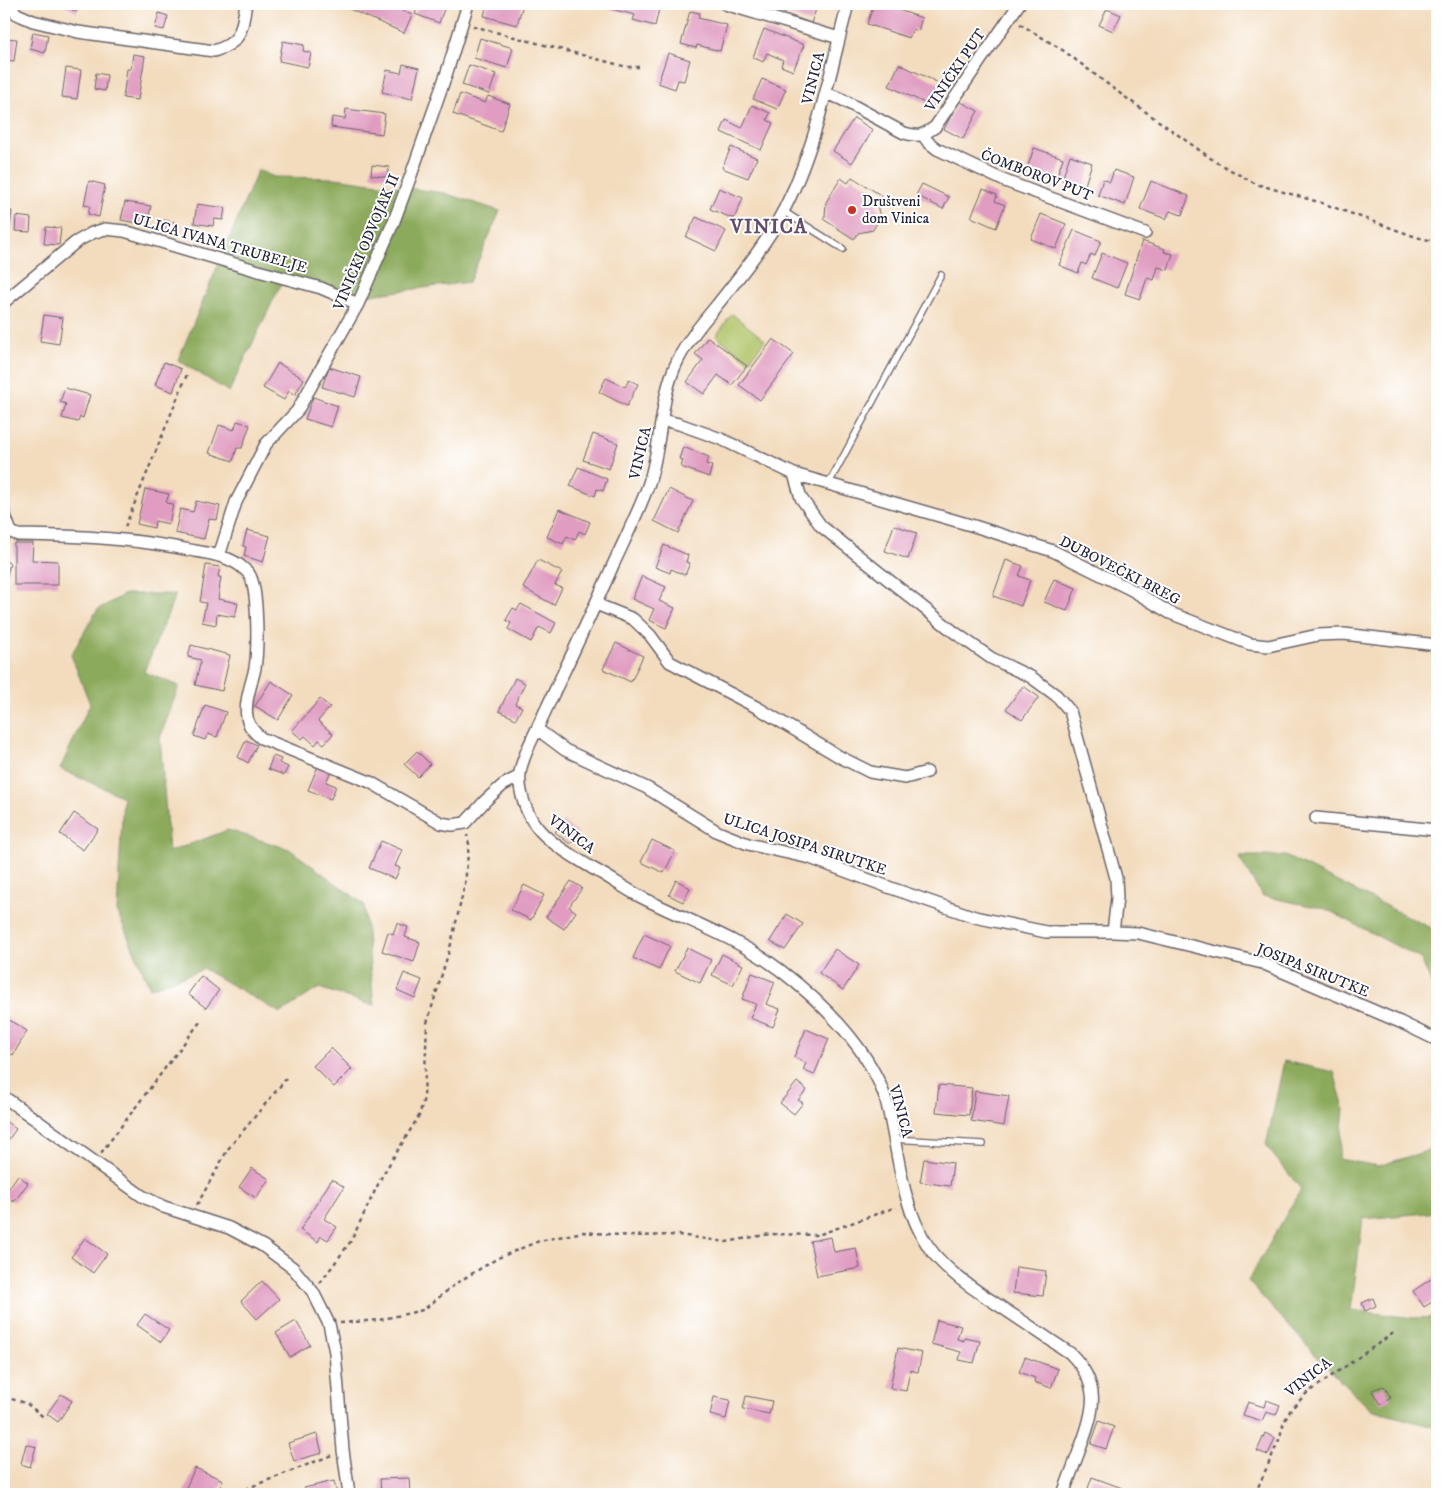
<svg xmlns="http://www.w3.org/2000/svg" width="1441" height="1498" font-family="'IM FELL DW Pica',serif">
  <rect width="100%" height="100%" fill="#fff"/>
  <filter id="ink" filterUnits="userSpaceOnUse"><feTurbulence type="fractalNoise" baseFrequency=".02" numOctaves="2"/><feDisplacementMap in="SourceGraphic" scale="10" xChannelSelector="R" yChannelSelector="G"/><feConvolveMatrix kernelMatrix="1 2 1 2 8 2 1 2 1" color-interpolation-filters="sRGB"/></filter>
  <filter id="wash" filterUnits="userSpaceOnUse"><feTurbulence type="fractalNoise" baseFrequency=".0096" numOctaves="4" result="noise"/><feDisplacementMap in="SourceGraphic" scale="20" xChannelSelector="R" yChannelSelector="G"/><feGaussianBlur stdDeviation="1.12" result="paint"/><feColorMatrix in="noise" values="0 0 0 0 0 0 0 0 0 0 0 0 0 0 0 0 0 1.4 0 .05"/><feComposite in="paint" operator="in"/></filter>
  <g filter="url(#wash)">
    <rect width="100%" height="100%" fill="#f3dcbe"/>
    <path fill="#b0c468" stroke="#697352" d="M732 314 765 340 749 361 716 336Z"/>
    <path fill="#8caa5c" stroke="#57664c" d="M258 170 274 177 335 178 444 193 500 211 469 282 339 299 283 280 229 392 178 360Z
      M125 594H176L144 672 179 686 160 738 169 852 228 830 289 849 364 904 374 1006 319 988 280 1013 204 969 150 988 117 911 123 797 60 769 90 704 71 655 97 610Z
      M1238 856H1285L1437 931V997L1421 959 1326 909 1262 896Z
      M1284 1061 1334 1072 1344 1108 1339 1159 1378 1166 1437 1148V1212L1363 1219 1351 1310 1413 1318 1437 1317V1428L1371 1410 1318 1358 1248 1281 1301 1189 1266 1146Z"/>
    <g id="blocks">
      <path fill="#e09cc1" d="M62 4H81L76 12Z
        M341 4H387L412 15 404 33 340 5Z
        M419 4H446L439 23 415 14Z
        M487 4H523L517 25 484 16Z
        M608 4H641L659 9 655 26 633 20 635 15 607 8Z
        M768 4H818L811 23 767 7Z
        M874 4H881L922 18 918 31 913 29 909 38 867 24Z
        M1107 9 1121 15 1113 31 1099 25Z
        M690 11 700 13 698 18 727 25 720 51 697 45 696 48 681 44Z
        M159 13 168 16 164 30 155 28Z
        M764 29 804 45 793 71 781 66 783 60 767 53 763 62 753 57Z
        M33 32 48 35 45 53 30 49Z
        M4 38 17 39 14 61 4 60Z
        M480 38 513 48 507 68 474 58Z
        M283 41 304 45 303 51 311 53 308 67 279 61Z
        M668 53 690 60 684 81 678 80 675 89 658 83Z
        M133 54 145 56 138 100 123 98 127 69H131Z
        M403 64 419 68 412 99 382 92 387 70 401 73Z
        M899 64 943 85 933 107 889 86Z
        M469 65 496 74 489 94 462 85Z
        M66 68 81 70 77 99 62 97Z
        M96 73 107 75 105 91 94 89Z
        M762 79 786 89 777 109 753 99Z
        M460 94 485 103 488 96 510 104 501 131 453 114Z
        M959 101 978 111 963 139 944 129Z
        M752 105 770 113 767 120 773 123 761 150 721 132 726 120 742 128Z
        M346 109 385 114 382 134 331 127 332 117 345 119Z
        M854 118 873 130 852 163 833 151Z
        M731 147 757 158 748 178 722 168Z
        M1034 148 1063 158 1056 179 1027 169Z
        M1070 155 1092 163 1084 188 1062 180Z
        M372 165 389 167 387 177 371 175Z
        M1114 170 1134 177 1125 205 1098 195 1103 179 1110 182Z
        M852 177 882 196 877 205 880 217 873 230 858 233 854 239 823 219 825 216 826 202 841 178 848 183Z
        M89 181 105 185 99 217 88 214 90 206 84 205Z
        M1151 181 1189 196 1182 215 1170 211 1166 219 1140 209Z
        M922 184 949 197 943 209 916 195Z
        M719 188 743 198 734 219 710 209Z
        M983 189 997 195 995 201 1005 205 996 228 971 217Z
        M125 202 151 206 147 225 121 220Z
        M197 204 225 208 223 220 214 219 213 226 194 223Z
        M4 210 12 211 10 228 4 227Z
        M1041 214 1066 224 1056 249 1031 239Z
        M16 216 31 218 30 232 15 231Z
        M696 217 726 231 716 251 686 237Z
        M164 220 177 223 175 233 163 230Z
        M46 227 61 228 59 245 44 244Z
        M1074 230 1101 241 1095 256 1091 254 1086 265 1082 263 1078 273 1059 265Z
        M1142 241 1165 249 1164 252 1173 254 1168 270 1158 267 1154 280 1147 278 1140 299 1125 294Z
        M1102 253 1127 263 1117 288 1092 278Z
        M44 315 63 318 59 344 40 341Z
        M708 337 747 366 732 385 718 375 704 394 687 382 703 360 695 354Z
        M773 339 794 354 760 400 739 385Z
        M164 362 181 369 173 392 155 385Z
        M278 363 304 379 295 395 289 391 284 400 263 388Z
        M329 367 361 377 355 397 322 387Z
        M606 378 625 387 629 380 638 384 627 406 599 392Z
        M65 388 90 395 83 418 80 417 78 422 62 418 66 404 60 402Z
        M313 397 338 406 331 427 305 419Z
        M237 421 250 425 242 448H237L233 461 209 453 219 425 234 430Z
        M593 434 618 443 609 469 583 460Z
        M683 447 709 457 706 464 712 466 709 477 681 467 683 460 679 459Z
        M578 467 607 479 603 491 597 489 595 496 570 486Z
        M145 489 169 494 166 503 173 504 169 524 155 521 154 528 137 524Z
        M669 489 693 501 678 533 654 521Z
        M196 501 220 506 217 520 209 519 204 539 175 533 180 509 193 512Z
        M559 509 590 522 585 534 579 531 575 540 567 536 563 544 547 537Z
        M894 525 917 533 908 559 885 551Z
        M247 530 270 536 263 562 244 556 246 547 243 546Z
        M14 543H33L32 560 58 561V585H14Z
        M664 545 688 555 686 562 690 563 685 575 671 569 670 573 655 567Z
        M538 560 562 572 555 585 562 588 554 605 523 588Z
        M1006 560 1023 566 1019 576 1030 580 1021 606 993 596Z
        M4 561 10 563 6 579 4 578Z
        M206 565 220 567 218 577H221L218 599 238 603 235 617 217 614 216 625 202 622 206 603 200 602Z
        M642 576 666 587 659 601 675 608 666 628 649 620 654 609 632 599Z
        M1054 579 1076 588 1067 611 1044 602Z
        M521 604 556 623 551 633 539 627 531 642 508 629 511 623 506 620 513 608 517 610Z
        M616 643 643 656 631 682 603 669Z
        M191 645 230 655 222 691 195 685 201 660 188 657Z
        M1436 676H1437V693L1433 692Z
        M515 678 525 683 515 704 522 707 516 719 499 711Z
        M271 681 293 695 278 720 255 706Z
        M1023 686 1039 697 1022 720 1006 709Z
        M320 699 330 707 318 721 333 734 324 744 319 740 315 745 305 736 302 739 292 731Z
        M205 705 226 712 217 737 208 734 205 740 194 736Z
        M246 740 257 745 248 763 238 757Z
        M417 751 430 764 418 777 404 764Z
        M273 756 281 759 279 763 288 767 284 775 268 769Z
        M318 766 331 771 326 782 336 786 331 799 308 790Z
        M74 813 98 829 83 850 60 834Z
        M563 822 578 834 570 844 555 832Z
        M652 840 675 851 664 873 641 862Z
        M381 841 402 850 395 866 400 868 395 879 369 868Z
        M676 880 690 888 683 902 669 895Z
        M571 881 582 888 569 907 576 912 564 929 546 917Z
        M524 885 544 895 531 920 511 910Z
        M787 914 803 924 785 950 770 941Z
        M397 923 408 927 405 937 420 942 414 962 382 951 388 932 393 934Z
        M644 934 670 946 659 970 633 958Z
        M687 948 711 960 700 983 675 971Z
        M835 949 859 965 843 990 819 973Z
        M722 954 743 965 733 985 712 975Z
        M404 973 422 980 415 998 397 990Z
        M752 973 775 982 766 1004 780 1009 773 1027 750 1018 756 1004 742 999Z
        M201 976 219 990 206 1008 188 994Z
        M4 1017 27 1031 13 1055 4 1050Z
        M806 1029 829 1039 814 1075 803 1070 806 1063 794 1057Z
        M331 1048 352 1069 334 1087 313 1066Z
        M797 1082 807 1090 798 1100 803 1103 794 1114 780 1103Z
        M939 1085 972 1088 969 1115 936 1112Z
        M975 1091 1009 1096 1004 1126 971 1121Z
        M4 1120 16 1129 4 1146Z
        M924 1159 953 1163 950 1186 920 1182Z
        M252 1168 269 1179 256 1198 239 1187Z
        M18 1175 28 1183 14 1202 4 1195Z
        M332 1179 344 1187 324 1219 337 1227 328 1240 321 1236 318 1242 300 1230Z
        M831 1237 834 1252 856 1248 860 1268 817 1276 810 1241Z
        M85 1238 107 1254 93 1273 71 1257Z
        M1016 1267 1046 1271 1043 1296 1013 1293Z
        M1437 1275V1299L1424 1307 1413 1291Z
        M262 1281 279 1299 257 1319 241 1301Z
        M1373 1298 1376 1306 1365 1311 1362 1303Z
        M145 1314 169 1330 161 1342 137 1325Z
        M937 1320 961 1326 957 1339 964 1341V1338L980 1341 974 1363 959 1360 961 1352 931 1344Z
        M296 1321 310 1345 290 1357 276 1333Z
        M898 1348 922 1353 918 1372 910 1370 906 1391 890 1388Z
        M1025 1357 1058 1369 1051 1388 1034 1382 1035 1378 1019 1372Z
        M1384 1386 1391 1398 1381 1404 1372 1390Z
        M61 1394 72 1401 58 1422 47 1414Z
        M746 1396 772 1401 769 1414 743 1409Z
        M714 1397 730 1400 726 1419 710 1415Z
        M1266 1400 1280 1405 1276 1415 1266 1412 1262 1421 1243 1415 1248 1402 1264 1407Z
        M1099 1421 1114 1427 1106 1449 1091 1444Z
        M1265 1433 1275 1438 1268 1455 1257 1451Z
        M317 1434 322 1453 294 1461 288 1443Z
        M26 1444 36 1447 30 1467 21 1464Z
        M195 1468 223 1480 217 1494H183Z
        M1092 1477 1122 1488 1119 1494H1086Z
        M409 1478 410 1494H381L380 1479Z
        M334 1481 337 1494H306L304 1488Z"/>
    </g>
  </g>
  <g filter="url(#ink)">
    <use href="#blocks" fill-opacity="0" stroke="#6b6369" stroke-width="1"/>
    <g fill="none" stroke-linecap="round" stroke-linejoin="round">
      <g stroke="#6b6369" stroke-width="8">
        <path id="lane" d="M783 211 843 249
          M828 485 941 275
          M893 1139 983 1144"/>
      </g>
      <g stroke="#6b6369" stroke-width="14">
        <path id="street" d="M8 4 17 14 33 21 78 32 214 51C243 42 241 30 246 4
          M725 4 839 38
          M848 4C828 79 815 158 775 226 758 254 737 280 717 305 702 323 687 341 677 362 659 399 662 447 648 486 638 513 625 539 613 565 586 627 556 687 528 748 525 756 521 764 520 773 518 790 526 813 536 826 550 844 573 856 592 868 609 877 624 888 641 897 688 921 738 938 780 970 822 1002 873 1052 887 1104 899 1152 900 1203 928 1246 946 1272 975 1290 1001 1307 1024 1322 1047 1338 1070 1353 1101 1384 1095 1409 1081 1446 1075 1462 1069 1478 1063 1494
          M826 93 841 99 904 133C919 137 922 136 935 127L1019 4
          M923 135 928 142 937 149 1005 181 1145 233
          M4 302 76 242 92 233 105 229 124 231 262 272 321 288 358 304
          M663 420 679 424 721 439 794 474 974 526 1053 551 1132 590 1170 613 1250 644 1268 646 1318 635 1344 634 1437 645
          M794 474 801 498 821 526 954 632 991 658 1031 677 1057 696 1070 711 1116 878 1117 898 1113 932
          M4 513 11 532 18 535C80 536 134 538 195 551 212 554 232 557 244 569 247 571 250 575 251 578 258 595 258 650 255 668 252 683 244 702 247 717 248 726 254 732 261 738L370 782 441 823 452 825 465 823 486 800 503 785 520 776
          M219 556 236 502 266 444 297 411 358 304 394 221 410 178 447 72 468 4
          M596 604 633 619 650 635 670 662 758 708 840 757 870 772 905 778 927 772
          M537 729 565 750 647 788 718 832 748 844 810 858 891 888 975 917 1046 932H1113L1138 933 1262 963 1400 1022 1437 1040
          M1316 818 1437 830
          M4 1097 142 1196 164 1207 229 1228 263 1246 293 1268 313 1292 329 1324 335 1352 343 1450 349 1494"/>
      </g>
      <path stroke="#6b6369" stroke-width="2.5" stroke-dasharray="4 4" stroke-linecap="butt" d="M1020 24 1064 51 1118 92 1216 162 1256 184 1322 203 1416 237 1437 242
        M473 26 627 67H639
        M125 527 188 372
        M101 1153 200 1022
        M197 1205 228 1149 286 1079
        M320 1283 351 1241 382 1176 419 1116 424 1098 427 1023 450 948 465 884 469 844 467 835
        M340 1323 379 1320 423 1310 458 1282 498 1258 539 1241 583 1232 631 1236 679 1235 726 1242 770 1234 818 1235 896 1207
        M4 1397 26 1403 46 1419
        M239 1494 248 1488 332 1455
        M1255 1494 1279 1440 1284 1422 1291 1409 1307 1393 1395 1332"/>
      <use href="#lane" stroke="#fff" stroke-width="5.5"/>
      <use href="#street" stroke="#fff" stroke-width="11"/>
    </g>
  </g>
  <circle fill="#c8321e" stroke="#fff" stroke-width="2" cx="852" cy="210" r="5"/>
  <g text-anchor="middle" stroke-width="4" stroke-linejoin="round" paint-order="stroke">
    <g font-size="15" fill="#22223b" stroke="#fff">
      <text transform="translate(955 70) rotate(-56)" y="5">VINIČKI PUT</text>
      <text transform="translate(813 78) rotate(-76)" y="5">VINICA</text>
      <text transform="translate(1037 175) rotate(21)" y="5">ČOMBOROV PUT</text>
      <text transform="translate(366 242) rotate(-67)" y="5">VINIČKI ODVOJAK II</text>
      <text transform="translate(220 243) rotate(16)" y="5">ULICA IVANA TRUBELJE</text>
      <text transform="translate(640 453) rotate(-77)" y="5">VINICA</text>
      <text transform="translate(1120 570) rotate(27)" y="5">DUBOVEČKI BREG</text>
      <text transform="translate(572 834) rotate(37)" y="5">VINICA</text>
      <text transform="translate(805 844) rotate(18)" y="5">ULICA JOSIPA SIRUTKE</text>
      <text transform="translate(1313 970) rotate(22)" y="5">JOSIPA SIRUTKE</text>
      <text transform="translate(901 1111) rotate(75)" y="5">VINICA</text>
      <text transform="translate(1308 1377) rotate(-38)" y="5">VINICA</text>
    </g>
    <g font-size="15" fill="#22223b" stroke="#fff" text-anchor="start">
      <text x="862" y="206">Društveni<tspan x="862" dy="17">dom Vinica</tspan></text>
    </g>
    <g font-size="20" font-weight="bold" letter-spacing="1" fill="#644d6a" stroke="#fff">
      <text x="769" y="233">VINICA</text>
    </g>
  </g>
  <rect width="1441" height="1498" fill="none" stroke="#fff" stroke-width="20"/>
</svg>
